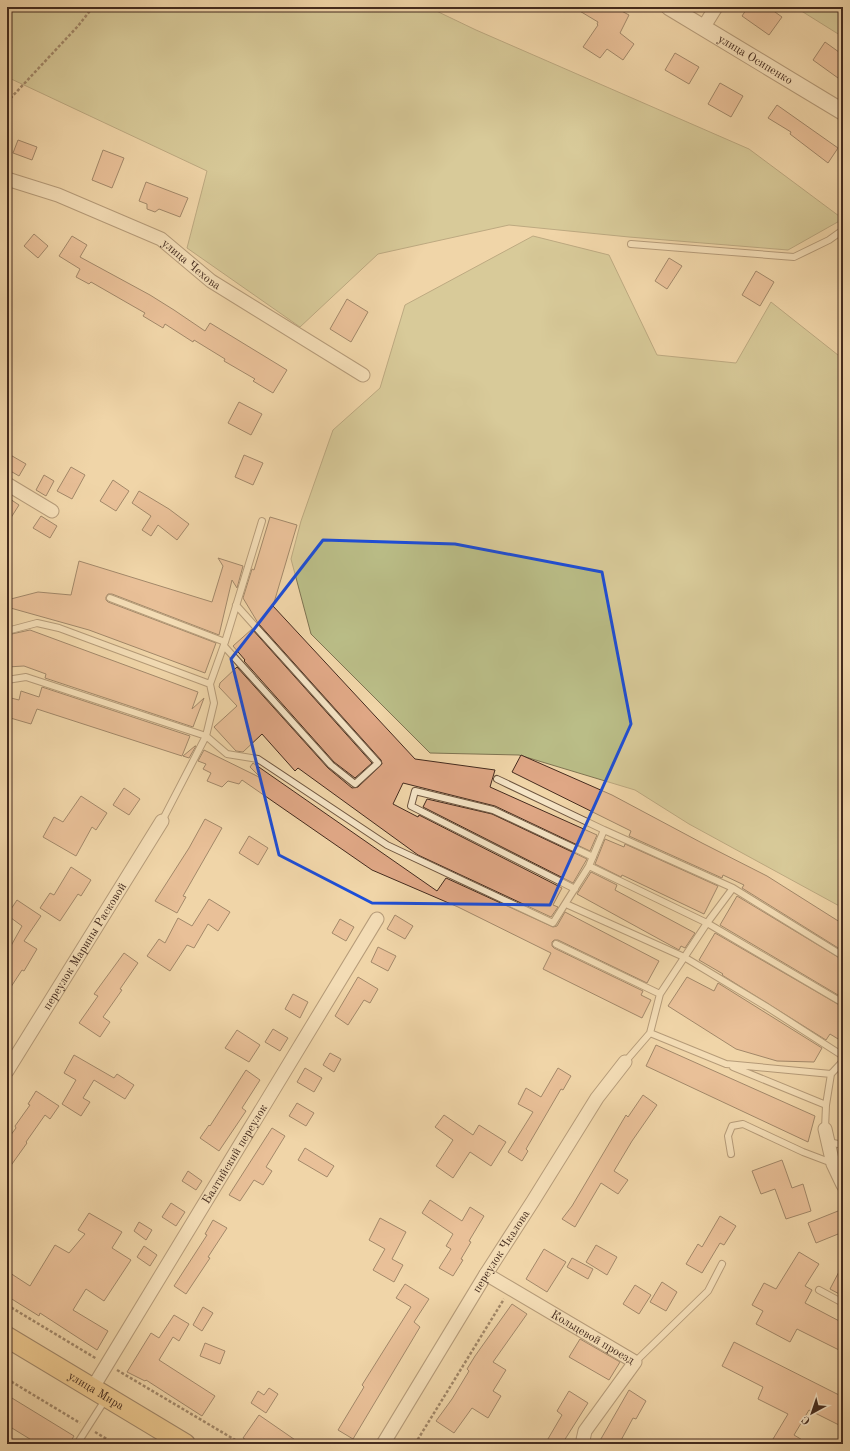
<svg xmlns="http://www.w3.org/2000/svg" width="850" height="1451" font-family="'Old Standard TT',serif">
  <rect width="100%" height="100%" fill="#f0d5a8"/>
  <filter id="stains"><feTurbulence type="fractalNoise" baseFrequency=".005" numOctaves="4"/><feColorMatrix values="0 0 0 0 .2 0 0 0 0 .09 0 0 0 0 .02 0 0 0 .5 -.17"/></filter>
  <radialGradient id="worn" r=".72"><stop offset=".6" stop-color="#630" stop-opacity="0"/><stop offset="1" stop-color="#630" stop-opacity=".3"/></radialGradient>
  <path fill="#babd87" stroke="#7f7452" d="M7 7H428L476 30 749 149 843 219 788 250 629 237 509 225 378 254 300 327 187 248 207 171 7 77Z
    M795 7H843V37Z
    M533 236 609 255 657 355 736 363 771 302 843 359V908L689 824 635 790 519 755 430 753 311 634 291 559 301 521 333 430 380 388 405 305Z"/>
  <path fill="#dfa785" stroke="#442b1e" d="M573 7H614L629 15 620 33 634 44 623 60 607 49 600 58 583 47 598 25 597 24 598 22Z
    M748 7H768L782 17 769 35 742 16Z
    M825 42 843 55V70L838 78 813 60Z
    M675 53 699 67 689 84 665 70Z
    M720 83 743 96 731 117 708 104Z
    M777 105 838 148 828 163 790 134 791 132 768 118Z
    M18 140 37 147 32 160 13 153Z
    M103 150 124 158 112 188 92 180Z
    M146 182 188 198 180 217 159 209 155 212 147 209V204L139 201Z
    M34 234 48 246 38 258 24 246Z
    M72 236 87 245 80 257 150 295 174 310 205 331 210 323 287 370 273 393 253 381 255 379 224 361 225 359 194 340 193 342 165 324 163 328 143 316 145 313 91 282 89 284 76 277 80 269 59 256Z
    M669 258 682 266 667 289 655 281Z
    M756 271 774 282 760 306 742 295Z
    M347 299 368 312 351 342 330 329Z
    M239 402 262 414 251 435 228 423Z
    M7 453 26 464 19 476 7 469Z
    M244 455 263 463 253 485 235 477Z
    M71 467 85 475 72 499 57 491Z
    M44 475 54 481 46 496 36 490Z
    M113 480 129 491 116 511 100 501Z
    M139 491 169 509 189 524 177 540 158 525 151 536 142 530 151 516 132 503Z
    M7 497 19 505 7 524Z
    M41 516 57 526 50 538 33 528Z
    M270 517 297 525 273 606 415 759 495 770 490 787 597 835 590 851 495 806 403 783 393 804 418 817 419 815 562 888 553 905 558 907 551 917 418 855 298 768 295 771 262 734 243 752 236 751 214 727 237 706 219 687 220 683 237 667 328 768 352 788 358 787 382 764 381 760 258 623 243 598 252 569 254 570Z
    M218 558 243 566 237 588 232 580 219 635 112 594H108L106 597V600L108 602 216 643 205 673 89 630 7 607V600L38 592 71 595 79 561 212 602 223 566Z
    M252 629 372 763 355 778 334 762 244 661 245 660 233 646Z
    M30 630 198 692 192 709 204 698 193 727 45 678 46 674 24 666 7 667V635Z
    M42 687 190 736 182 756 37 709 31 724 7 717V697L19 700 21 691 39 697Z
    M195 746H196L189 758 183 756Z
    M204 750 261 778 250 767 253 763 437 891 446 878 553 927 557 926 565 912 659 961 647 983 558 940H554L552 942V946L554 948 643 991 641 995 651 1000 642 1018 543 969 551 953 458 907 372 870 242 780 239 784 228 781 222 787 207 781 211 773 203 769 206 764 198 761Z
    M521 755 612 795 702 843 767 876 843 924V951L742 888 744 885 723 875 722 878 629 836 631 831 512 772Z
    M124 788 140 799 129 815 113 805Z
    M81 796 107 813 96 830 92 827 76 856 43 837 54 817 63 822Z
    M427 799 492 814 587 859 573 883 423 807Z
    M205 819 222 828 183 896 186 897 177 913 155 901 189 848Z
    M249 836 268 848 258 865 239 853Z
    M605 839 624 847 625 844 718 886 704 914 622 875 621 877 595 864Z
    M71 867 91 880 81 896 78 894 60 921 40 908 50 893 54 895Z
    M591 872 617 885 615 890 695 933 685 948 681 946 679 950 577 894Z
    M737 896 843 960V998L720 925Z
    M209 899 230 912 218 931 208 924 194 948 187 945 170 971 147 956 159 939 165 943 178 918 192 926Z
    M17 900 41 916 24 941 37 949 24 971 22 970 7 993V953L22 926 7 915Z
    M395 915 413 926 405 939 387 929Z
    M340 919 354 927 346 941 332 933Z
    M715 933 843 1007V1042L830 1034 826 1040 722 975 723 974 699 960Z
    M378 947 396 956 388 971 371 962Z
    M124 953 138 963 120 989 122 990 103 1017 110 1022 100 1037 79 1023 98 996 94 994Z
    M358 977 378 989 370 1003 364 1000 348 1025 335 1016Z
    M687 977 714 991 718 983 822 1048 814 1062 777 1061 736 1049 668 1006Z
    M293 994 308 1002 300 1018 285 1009Z
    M273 1029 288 1038 280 1051 265 1042Z
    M237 1030 260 1045 249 1062 225 1048Z
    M656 1045 815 1116 808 1142 646 1066Z
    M330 1053 341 1059 334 1072 323 1065Z
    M74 1055 114 1078 117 1074 134 1085 125 1099 94 1080 83 1098 90 1102 81 1116 62 1104 76 1080 64 1073Z
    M305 1068 322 1078 314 1092 297 1082Z
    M558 1068 571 1076 563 1090 561 1089 526 1149 528 1151 522 1161 508 1152 533 1112 518 1104 526 1088 541 1097Z
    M246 1070 260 1080 242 1108 246 1111 219 1151 200 1138 209 1125 210 1126Z
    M36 1091 59 1106 50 1119 45 1115 26 1142 27 1143 7 1171V1140L16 1128 15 1126 30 1105 28 1104Z
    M643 1095 657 1105 632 1141 614 1171 628 1180 618 1194 601 1183 575 1227 562 1219 572 1206 626 1115 628 1117Z
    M297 1103 314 1113 306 1126 289 1116Z
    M444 1115 473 1135 479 1125 506 1142 491 1166 470 1152 453 1178 436 1166 453 1140 435 1127Z
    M272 1128 285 1136 266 1167 272 1171 263 1185 254 1180 240 1201 229 1195Z
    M305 1148 334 1166 327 1177 298 1160Z
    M782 1160 792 1188 803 1184 811 1211 786 1219 775 1189 761 1194 752 1171Z
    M188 1171 202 1181 196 1190 182 1181Z
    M430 1200 462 1221 470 1207 484 1216 469 1241 471 1242 461 1259 463 1260 453 1276 439 1268 451 1249 446 1246 453 1234 422 1213Z
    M171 1203 185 1212 176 1226 162 1217Z
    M843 1209V1232L816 1243 808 1223Z
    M89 1213 122 1232 112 1248 131 1260 104 1301 86 1289 73 1310 108 1331 97 1350 40 1313 39 1316 7 1296V1271L30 1286 55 1245 69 1253 85 1234 78 1230Z
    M720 1216 736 1226 724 1245 720 1243 702 1273 686 1264 698 1244 702 1247Z
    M380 1218 406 1232 392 1259 403 1265 394 1282 373 1270 385 1249 369 1240Z
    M213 1220 227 1228 208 1257 210 1258 186 1294 174 1286 207 1235 205 1234Z
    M139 1222 152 1230 146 1240 134 1231Z
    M596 1245 617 1257 607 1275 586 1262Z
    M144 1246 157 1255 150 1266 137 1257Z
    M544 1249 566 1262 547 1292 526 1279Z
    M799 1252 819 1264 805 1286 812 1290 805 1303 843 1323V1352L797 1329 790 1342 756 1324 763 1311 752 1305 764 1283 776 1289Z
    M572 1258 593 1269 588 1279 567 1267Z
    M843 1264V1296L830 1289Z
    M662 1282 677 1292 666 1311 650 1302Z
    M405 1284 429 1299 414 1322 420 1327 353 1439 338 1430 364 1387 362 1385 411 1307 396 1298Z
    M635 1285 651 1295 639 1314 623 1304Z
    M512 1304 527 1314 493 1362 506 1370 493 1391 501 1396 488 1418 472 1408 454 1433 436 1421 452 1399 469 1371 467 1369 475 1356Z
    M203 1307 213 1313 202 1331 193 1325Z
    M174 1315 189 1324 179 1341 173 1337 159 1360 215 1396 202 1416 146 1380 145 1381 127 1372 151 1333 159 1338Z
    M580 1339 620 1362 609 1380 569 1357Z
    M734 1342 843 1397V1427L809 1410 794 1435 809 1444H770L788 1414 758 1399 763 1387 722 1366Z
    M205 1343 225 1351 220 1364 200 1356Z
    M269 1388 278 1394 266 1413 251 1403 258 1391 264 1395Z
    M629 1390 646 1401 636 1419 633 1418 619 1444H598Z
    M569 1391 588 1403 562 1444H545L562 1415 557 1411Z
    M7 1395 74 1436 69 1444H38L7 1425Z
    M259 1415 301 1444H253L243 1438Z"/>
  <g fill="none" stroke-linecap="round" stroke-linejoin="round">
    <g stroke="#6f5640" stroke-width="8">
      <path id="service" d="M631 244 794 257 829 240 843 230
        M110 598 225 642
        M7 631 37 623 59 628 210 684
        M224 646 331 765 355 784 378 763 236 605
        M7 680 26 677 206 736 227 754 258 759 387 845 553 923 589 866 604 830 497 779
        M162 821 206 736 214 703 210 684 225 642 262 521
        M604 830 733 888
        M589 866 707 923 843 1003
        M575 889 411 806 415 791 493 810 593 857
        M566 904 684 957 767 1007 843 1056
        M556 944 660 994
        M650 1033 726 1064 831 1074
        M625 1062 650 1033 660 994 707 923 733 888 843 956
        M733 1067 826 1105
        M825 1129 826 1105 831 1074 843 1061
        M828 1142 843 1145
        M731 1154 728 1136 732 1126 743 1124 803 1152 832 1163
        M819 1290 843 1303
        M635 1362 708 1291 722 1264
        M7 1443 9 1444
        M77 1444 105 1400"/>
    </g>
    <g stroke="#6f5640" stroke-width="15">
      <g id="minor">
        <path d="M703 28 716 7"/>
        <path id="s1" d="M7 179 58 195 161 239 211 281 363 375"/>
        <path d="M7 484 52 511"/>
        <path id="s2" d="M7 1071 162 821"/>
        <path d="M825 1129 833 1164 843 1185"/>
        <path id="s3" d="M486 1274 635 1362 585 1431 583 1440 585 1444"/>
        <path id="s4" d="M92 1389 377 919"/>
        <path id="s5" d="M383 1444 486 1274 533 1201 597 1098 625 1062"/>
      </g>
    </g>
    <g stroke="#6f5640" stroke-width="18">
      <g id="tertiary">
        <path id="s6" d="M669 7 843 112"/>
      </g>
    </g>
    <g stroke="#442b1e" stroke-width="22">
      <g id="primary">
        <path id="s7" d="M7 1337 185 1444"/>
      </g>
    </g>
    <path stroke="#442b1e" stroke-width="2.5" stroke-dasharray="3 2" stroke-linecap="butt" d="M7 102 78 26 93 7
      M7 1305 97 1359
      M117 1370 242 1444
      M7 1379 80 1423
      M95 1432 115 1444
      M415 1444 504 1299"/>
    <use href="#service" stroke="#f5e4c6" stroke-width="6"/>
    <use href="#minor" stroke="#f5e4c6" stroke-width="13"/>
    <use href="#tertiary" stroke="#f5e4c6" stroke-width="16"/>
    <use href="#primary" stroke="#e8ba74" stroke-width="20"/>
  </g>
  <path d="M0 0H850V1451H0ZM323 540 455 544 602 572 631 724 550 905 372 903 279 855 231 659Z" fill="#f0d5a8" fill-opacity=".55" fill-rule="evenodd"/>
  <path fill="none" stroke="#1d4ed8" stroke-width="3" stroke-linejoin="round" d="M323 540 455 544 602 572 631 724 550 905 372 903 279 855 231 659Z"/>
  <g text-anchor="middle" stroke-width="3.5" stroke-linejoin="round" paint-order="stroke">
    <g font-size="12" fill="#442b1e" stroke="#f5e4c6">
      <text dy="4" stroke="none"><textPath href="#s6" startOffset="101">улица Осипенко</textPath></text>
      <text dy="4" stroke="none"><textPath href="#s1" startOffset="205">улица Чехова</textPath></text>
      <text dy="4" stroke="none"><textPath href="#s2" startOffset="147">переулок Марины Расковой</textPath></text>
      <text dy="4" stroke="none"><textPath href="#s4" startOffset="275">Балтийский переулок</textPath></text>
      <text dy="4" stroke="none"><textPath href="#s5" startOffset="226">переулок Чкалова</textPath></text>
      <text dy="4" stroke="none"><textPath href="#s3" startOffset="124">Кольцевой проезд</textPath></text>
      <text dy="4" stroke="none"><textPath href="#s7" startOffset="104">улица Мира</textPath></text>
    </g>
  </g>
  <rect width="850" height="1451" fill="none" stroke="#f0d5a8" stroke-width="24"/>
  <rect x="8" y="8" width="834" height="1435" fill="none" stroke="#442b1e" stroke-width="2"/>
  <rect x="12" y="12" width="826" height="1427" fill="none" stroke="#442b1e"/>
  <g transform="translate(812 1413) rotate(220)" stroke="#f5e4c6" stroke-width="3" paint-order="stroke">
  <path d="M0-3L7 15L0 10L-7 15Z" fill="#442b1e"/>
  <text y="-6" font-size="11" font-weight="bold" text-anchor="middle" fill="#442b1e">С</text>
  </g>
  <rect width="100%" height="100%" filter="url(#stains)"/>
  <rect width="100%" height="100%" fill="url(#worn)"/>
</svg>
